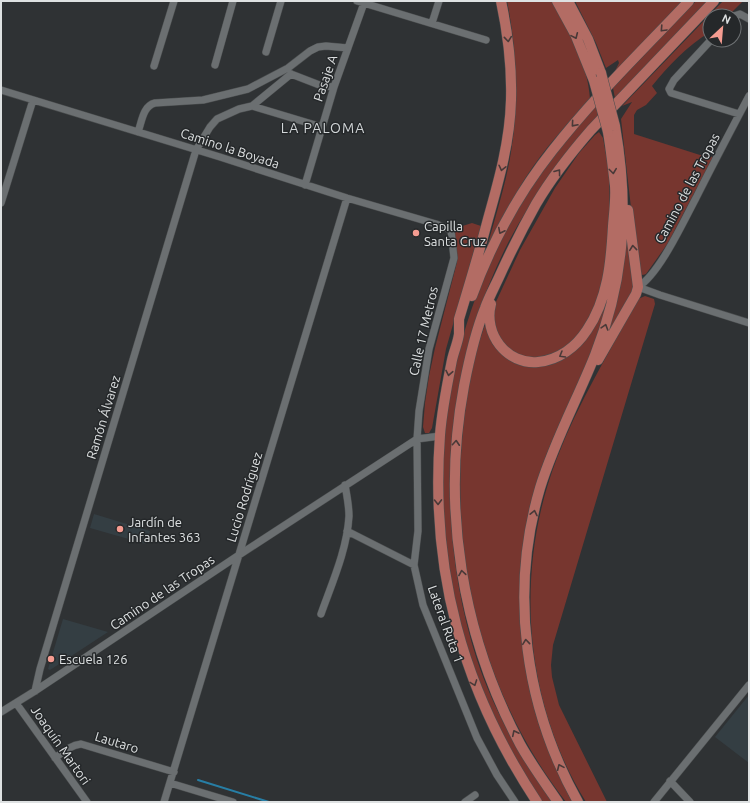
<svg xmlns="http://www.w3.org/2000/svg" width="750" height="803" font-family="Ubuntu,sans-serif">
  <rect width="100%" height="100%" fill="#2f3234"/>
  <path fill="#343e43" d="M94 514 150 531 146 544 90 528Z
    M63 619 108 632 50 670 48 669Z
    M749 695V763L715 737Z"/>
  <path fill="#77362f" d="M507 1H552C569 32 588 64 590 99 567 124 544 149 526 177 512 199 501 222 488 244 496 214 506 184 511 152 519 102 517 51 507 1Z
    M575 1H683L615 71 619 63 618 60 606 68 596 43Z
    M696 1H708L615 98 613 88Z
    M723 1H743L728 16H710V32C687 46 669 65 652 86L657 93 646 105 637 110 634 115V134L700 155 713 157 668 243 646 274 643 275 640 274 638 270 621 119 632 102 622 106Z
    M596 106 598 116C567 156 533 195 509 241 443 369 433 523 477 660 494 711 521 758 552 802H543C426 636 409 416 503 236 517 208 535 181 554 155 567 138 582 122 596 106Z
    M599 132 603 138 609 171 610 218 609 239 603 280 593 314 580 335 563 350 537 359 519 356 501 343 493 319 495 304 520 250 555 188 579 153 595 135Z
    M472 223 481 226 446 349 432 428 429 433H425L423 427 425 403 429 376 435 348 457 262 454 231 456 228Z
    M626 231 634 289 607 339 609 322Z
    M615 265C608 296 602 326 590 355 574 394 555 430 541 469 512 551 513 645 540 728 548 753 560 778 572 802H566C482 694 448 555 464 420 468 388 473 355 485 325L493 345 497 349 514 362 574 352 586 340 594 328 601 315Z
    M645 296 654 299 655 304 553 645 551 665 552 677 559 705 607 802H586C523 701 514 569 557 458 578 403 610 351 638 299Z"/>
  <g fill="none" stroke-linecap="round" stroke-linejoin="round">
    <path stroke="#277ea5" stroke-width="2" d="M198 780 269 802"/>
    <g stroke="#4b4e4f" stroke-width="8">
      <path id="minor" d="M357 1 486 40
        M734 16 740 14 749 19
        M432 23 439 1
        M711 40 674 80 669 89 671 93 739 114
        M266 52 281 1
        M215 65 233 1
        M154 66 174 1
        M291 74 322 86 334 87
        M1 90 220 157 347 198 436 224 451 230 454 258 429 349 419 411 417 439 418 531 414 565 423 605 477 738 497 775 515 802
        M252 106 322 127
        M138 132C142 121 143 106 155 103L203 100 248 89 288 68 310 51 318 47 326 46 348 48
        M305 185 334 87 364 3
        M1 203 33 100
        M638 287C660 273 683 222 696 198 713 164 731 130 749 96
        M638 287 660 295 749 323
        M347 531 414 565
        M321 614C332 583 347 550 349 516 349 506 347 496 345 485
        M35 691 40 669 196 150 210 127 217 119 239 109 252 106 291 74
        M16 703 87 802
        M1 712 35 691 239 555 417 439 440 436
        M55 758C63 752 71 745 81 744L174 772
        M670 781 690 802
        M170 783 233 802
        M164 802 347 198
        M465 802 475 795
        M654 802 749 685"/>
    </g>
    <g stroke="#4b4e4f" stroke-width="11">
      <path id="highway" d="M501 1C508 34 512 67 511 100 510 141 499 180 488 219 479 253 469 286 459 319 459 323 459 329 459 334 458 342 454 351 452 360 447 385 442 409 440 435 430 570 462 689 537 802
        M557 1 575 34 594 81
        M568 1 588 39 601 73
        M472 296C491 244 518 194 552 151 594 97 643 50 689 1
        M491 304C483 334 507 365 538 362 559 360 576 347 587 330 608 299 611 262 613 226 614 213 616 199 615 186 613 168 611 150 608 132
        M598 360 636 294 638 287 628 210
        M558 802C545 783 531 764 520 744 462 635 441 508 464 386 469 360 475 333 485 308 489 297 495 286 500 275 511 251 523 227 536 204 552 177 571 153 591 130L714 1
        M578 802C525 707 509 593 540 488 554 442 577 400 595 355 625 279 629 206 615 126"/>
    </g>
    <use href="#minor" stroke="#6b6f71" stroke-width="7"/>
    <use href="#highway" stroke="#b36c64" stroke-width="10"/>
    <g stroke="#4b4e4f" stroke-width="11" stroke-linecap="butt">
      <path id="highway-bridge" d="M601 73 615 126
        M594 81 608 132"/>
    </g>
    <use href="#highway-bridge" stroke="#b36c64" stroke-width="10"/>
  </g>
  <defs><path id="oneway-chevron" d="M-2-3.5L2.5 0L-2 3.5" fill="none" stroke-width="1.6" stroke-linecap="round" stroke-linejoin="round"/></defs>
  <g stroke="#483938">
    <use href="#oneway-chevron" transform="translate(663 29) rotate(133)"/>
    <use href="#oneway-chevron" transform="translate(575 36) rotate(66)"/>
    <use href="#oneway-chevron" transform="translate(508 39) rotate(84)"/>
    <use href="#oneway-chevron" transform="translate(574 124) rotate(131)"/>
    <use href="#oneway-chevron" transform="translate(502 168) rotate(103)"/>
    <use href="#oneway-chevron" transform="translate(613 171) rotate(83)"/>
    <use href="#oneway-chevron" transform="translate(558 172) rotate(-53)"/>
    <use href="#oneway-chevron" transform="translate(501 231) rotate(117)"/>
    <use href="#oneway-chevron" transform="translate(633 248) rotate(-96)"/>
    <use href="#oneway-chevron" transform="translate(605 327) rotate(-73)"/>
    <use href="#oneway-chevron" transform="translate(562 355) rotate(150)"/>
    <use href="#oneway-chevron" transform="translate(449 373) rotate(101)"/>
    <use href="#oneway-chevron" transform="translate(456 443) rotate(-86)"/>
    <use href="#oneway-chevron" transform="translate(438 502) rotate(89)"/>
    <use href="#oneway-chevron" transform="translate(534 513) rotate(-78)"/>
    <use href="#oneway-chevron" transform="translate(462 573) rotate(-99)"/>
    <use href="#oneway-chevron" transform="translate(526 642) rotate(-96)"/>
    <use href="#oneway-chevron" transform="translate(474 683) rotate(70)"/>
    <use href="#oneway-chevron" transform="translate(515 733) rotate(-116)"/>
    <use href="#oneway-chevron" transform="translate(560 767) rotate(-114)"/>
  </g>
  <g fill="#f59c91" stroke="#25282a" stroke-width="1.5">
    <circle cx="416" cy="233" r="4"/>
    <circle cx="120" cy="529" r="4"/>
    <circle cx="51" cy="659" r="4"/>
  </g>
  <g text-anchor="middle" stroke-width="3" stroke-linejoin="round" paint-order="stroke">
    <g font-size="13" fill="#dee1e2" stroke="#25282a">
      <text transform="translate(325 78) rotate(-71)" y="5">Pasaje A</text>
      <text transform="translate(230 148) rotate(18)" y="5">Camino la Boyada</text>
      <text transform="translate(687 188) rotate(-62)" y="5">Camino de las Tropas</text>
      <text transform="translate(423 331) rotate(-77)" y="5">Calle 17 Metros</text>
      <text transform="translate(103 417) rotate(-73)" y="5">Ramón Álvarez</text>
      <text transform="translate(244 497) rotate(-73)" y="5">Lucio Rodríguez</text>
      <text transform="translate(162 592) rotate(-34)" y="5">Camino de las Tropas</text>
      <text transform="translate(446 624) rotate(70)" y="5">Lateral Ruta 1</text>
      <text transform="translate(117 742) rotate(17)" y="5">Lautaro</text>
      <text transform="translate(61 745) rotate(55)" y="5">Joaquín Martori</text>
    </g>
    <g font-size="13" fill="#dee1e2" stroke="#25282a" text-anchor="start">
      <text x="424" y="231">Capilla<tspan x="424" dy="15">Santa Cruz</tspan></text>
      <text x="128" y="527">Jardín de<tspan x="128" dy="15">Infantes 363</tspan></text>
      <text x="59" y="664">Escuela 126</text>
    </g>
    <g font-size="14" letter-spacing="1" fill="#d2d6d8" stroke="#25282a">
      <text x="323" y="133">LA PALOMA</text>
    </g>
  </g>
  <rect width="750" height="803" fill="none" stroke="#dee1e2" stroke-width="4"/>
  <g transform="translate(722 28) rotate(26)"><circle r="19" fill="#25282a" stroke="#6f7274"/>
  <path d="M0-3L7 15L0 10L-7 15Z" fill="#f59c91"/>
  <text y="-6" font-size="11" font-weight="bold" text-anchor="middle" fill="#dee1e2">N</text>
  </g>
</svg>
